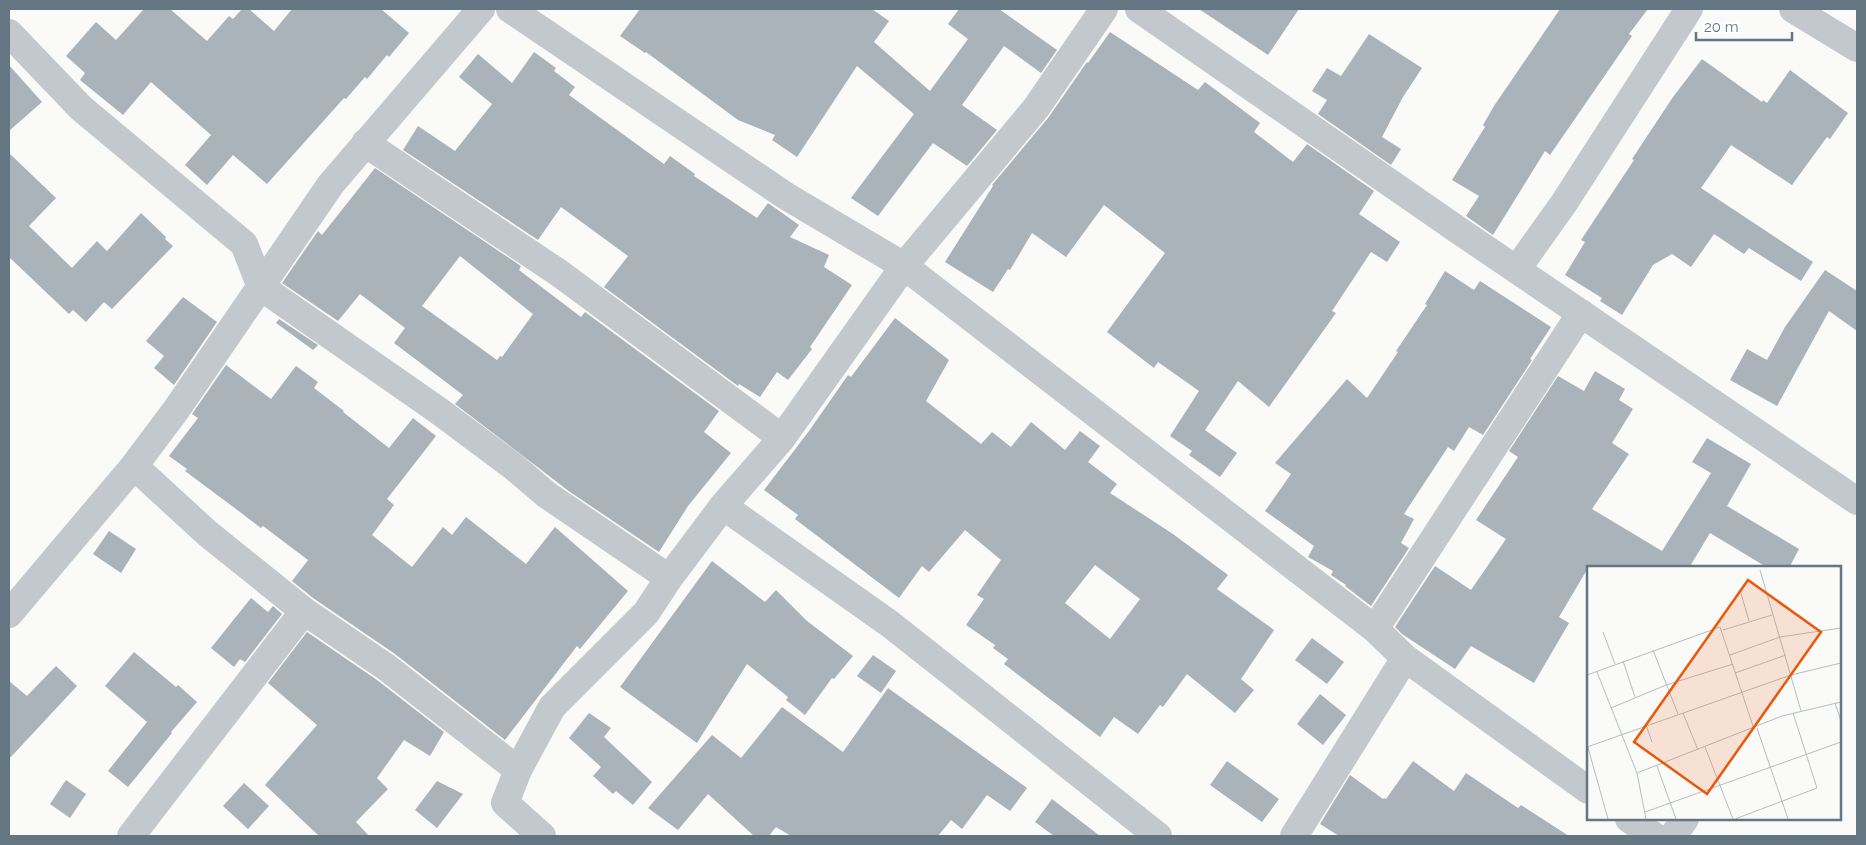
<svg xmlns="http://www.w3.org/2000/svg" width="1866" height="845" font-family="Raleway,sans-serif">
  <rect width="100%" height="100%" fill="#fafaf8"/>
  <path fill="#aab3b9" fill-rule="evenodd" d="M144 9H170L207 41 229 16 233 19 242 9H249L274 31 292 9H381L409 33 389 57 387 55 367 79 365 77 346 99 344 98 267 184 233 155 207 185 185 165 211 135 151 82 123 115 80 80 85 73 66 56 96 22 116 40Z
    M640 9H872L889 21 874 42 930 91 968 39 948 24 959 9H999L1057 50 1041 73 1004 46 962 105 997 130 967 166 933 143 878 216 851 198 914 114 857 66 797 157 772 140 775 135 738 120 646 52 645 53 620 36Z
    M1199 9H1299L1268 55Z
    M1560 9H1648L1629 34 1632 36 1550 155 1545 151 1493 235 1466 216 1479 196 1452 180 1485 127 1483 125 1494 106Z
    M1110 32 1198 90 1205 82 1260 123 1254 132 1293 162 1307 144 1374 191 1359 214 1400 242 1387 262 1371 252 1332 311 1336 313 1269 407 1238 381 1205 430 1237 453 1220 477 1189 455 1192 451 1170 436 1199 391 1158 362 1154 368 1107 332 1165 253 1104 205 1066 257 1032 233 1010 270 1008 269 993 292 945 262 993 186 992 185 1048 118 1087 62 1088 63Z
    M1369 34 1422 68 1403 97 1382 137 1401 149 1391 165 1318 114 1327 100 1312 91 1327 68 1341 76Z
    M534 52 556 68 554 71 575 87 569 95 664 164 670 156 695 174 694 176 757 218 768 203 799 225 790 237 829 255 824 267 852 285 810 347 812 349 788 380 777 372 760 397 739 384 738 386 604 287 628 256 561 207 538 240 403 150 418 126 455 151 492 104 459 77 478 54 512 83Z
    M1702 59 1762 102 1763 100 1767 103 1790 70 1848 113 1830 139 1827 137 1792 185 1731 145 1701 188 1813 262 1801 281 1749 248 1744 254 1714 234 1691 267 1672 254 1653 265 1622 315 1600 301 1602 298 1565 275 1585 242 1581 240 1634 160 1632 159 1673 97Z
    M9 65 42 102 9 131Z
    M9 153 56 198 29 226 72 268 97 241 107 251 141 213 166 237 165 239 173 246 112 309 104 302 86 322 73 310 69 314 9 257Z
    M375 168 521 266 519 270 581 317 585 312 719 411 704 432 731 453 688 506 659 552 570 492 455 404 463 395 394 343 405 328 360 294 338 321 282 283 318 231 322 235ZM460 256 533 314 502 357 500 356 497 360 422 306Z
    M1825 270 1857 291V331L1829 311 1777 406 1730 380 1747 349 1767 360 1785 327Z
    M1445 271 1474 290 1480 281 1551 327 1530 359 1532 360 1483 435 1469 427 1454 451 1448 447 1404 514 1414 519 1401 543 1409 548 1371 606 1345 586 1346 585 1331 575 1333 571 1308 557 1314 546 1265 511 1291 474 1275 463 1347 379 1367 398 1398 352 1396 351 1427 305 1425 304Z
    M183 297 217 322 174 385 154 368 164 356 146 341Z
    M895 318 949 360 926 401 981 444 992 432 1011 447 1031 422 1065 450 1080 431 1100 446 1088 462 1117 484 1110 493 1173 534 1228 575 1217 589 1274 630 1241 679 1254 690 1235 713 1187 674 1163 707 1160 705 1138 734 1114 717 1100 737 1004 664 1008 659 993 648 995 645 966 625 984 599 977 595 1001 560 965 530 929 572 922 566 899 598 795 519 798 515 764 490 809 431 848 375 851 377ZM1095 565 1140 599 1110 639 1065 603Z
    M279 319 318 345 313 350 276 323Z
    M226 365 271 399 296 366 318 382 314 388 344 411 343 412 389 448 413 418 436 436 387 499 394 505 372 535 412 567 443 527 452 535 466 517 526 564 555 527 628 591 580 649 577 646 505 740 395 654 313 598 292 581 308 560 263 526 261 528 240 512 185 471 187 469 169 456 198 418 192 414Z
    M1595 371 1625 389 1619 400 1633 409 1612 443 1629 454 1592 509 1662 551 1711 473 1692 462 1707 438 1751 464 1727 506 1799 549 1789 568H1768L1710 533 1689 568H1588L1559 617 1569 623 1534 683 1471 646 1455 669 1402 634 1395 627 1435 566 1471 590 1506 539 1476 520 1518 457 1509 451 1558 376 1584 391Z
    M109 531 136 549 121 573 93 554Z
    M712 561 765 602 776 590 807 621 853 656 834 679 832 678 805 715 786 700 788 697 747 664 697 743 620 687Z
    M251 598 268 612 273 606 282 614 245 662 240 659 234 667 211 648Z
    M307 632 377 680 444 732 430 756 404 740 377 778 388 789 356 822 369 836H319L265 785 317 725 268 683Z
    M1312 638 1344 662 1327 684 1295 660Z
    M134 652 176 687 178 685 197 702 171 732 172 733 128 787 108 771 147 722 105 686Z
    M873 655 896 671 881 693 857 676Z
    M56 666 77 686 9 759V681L27 696Z
    M888 688 1027 788 1010 811 987 795 962 829 951 820 938 836H791L776 827 769 836H754L708 794 678 830 648 808 712 735 741 758 782 707 843 752Z
    M1320 694 1346 715 1323 745 1297 724Z
    M589 713 611 728 604 737 652 782 633 805 616 791 613 794 593 776 601 767 569 738Z
    M1227 761 1279 799 1262 822 1210 785Z
    M1413 761 1454 791 1466 773 1518 808 1521 805 1569 836H1339L1320 824 1350 775 1383 799 1384 798 1386 799Z
    M66 780 86 794 70 818 50 804Z
    M437 781 463 794 437 828 415 810Z
    M244 783 269 806 248 829 223 806Z
    M1052 799 1100 836H1054L1035 822Z"/>
  <g fill="none" stroke-linecap="round" stroke-linejoin="round">
    <path stroke="#c3c8cc" stroke-width="28" d="M510 9 786 196 904 266 1375 629 1405 658 1588 790
      M1139 9 1461 232 1857 501
      M1793 9 1857 48
      M9 33 81 108 244 244 261 287 439 411 514 467 547 495 669 578
      M365 143 559 273 782 438
      M1517 269 1564 203 1689 9
      M134 466 207 533 304 611 386 667 518 770
      M723 506 890 624 1158 836
      M9 614 134 466 176 410 331 184 481 9
      M1375 629 1581 313
      M1629 819 1654 836
      M131 836 304 611
      M542 836 505 803 518 770 552 707 646 613 669 578 723 506 782 438 904 266 1036 108 1104 9
      M1294 836 1405 658
      M1673 836 1685 819"/>
  </g>
  <g transform="translate(1587 566)">
    <rect width="254" height="254" fill="#fafaf8"/>
    <path fill="none" stroke="#b5bdc2" stroke-width="1" d="M173 4 214 145M153 24 162 55M136 64 185 49M16 66 28 98M66 84 91 148M143 89 193 71 254 62M36 95 48 131M10 106 50 207 59 253M148 107 199 89M0 109 133 61 167 163M248 137 254 155M24 142 79 119 146 98M96 147 111 184M59 159 65 176M170 162 201 253M0 178 21 253M0 181 204 109 254 97M118 181 146 253M70 200 89 253M50 207 195 150 254 136M58 246 254 176M148 253 230 222 206 147"/>
    <path fill="#e8590c" fill-opacity="0.15" stroke="#e8590c" stroke-width="2.5" d="M161 14 234 66 120 228 47 176Z"/>
    <rect width="254" height="254" fill="none" stroke="#657683" stroke-width="2.5"/>
  </g>
  <rect width="1866" height="845" fill="none" stroke="#657683" stroke-width="20"/>
  <path d="M1696 32v8h96v-8" fill="none" stroke="#657683" stroke-width="2.5"/>
  <text x="1704" y="32" font-size="15" fill="#657683" stroke="#ffffff" stroke-width="4" paint-order="stroke">20 m</text>
</svg>
